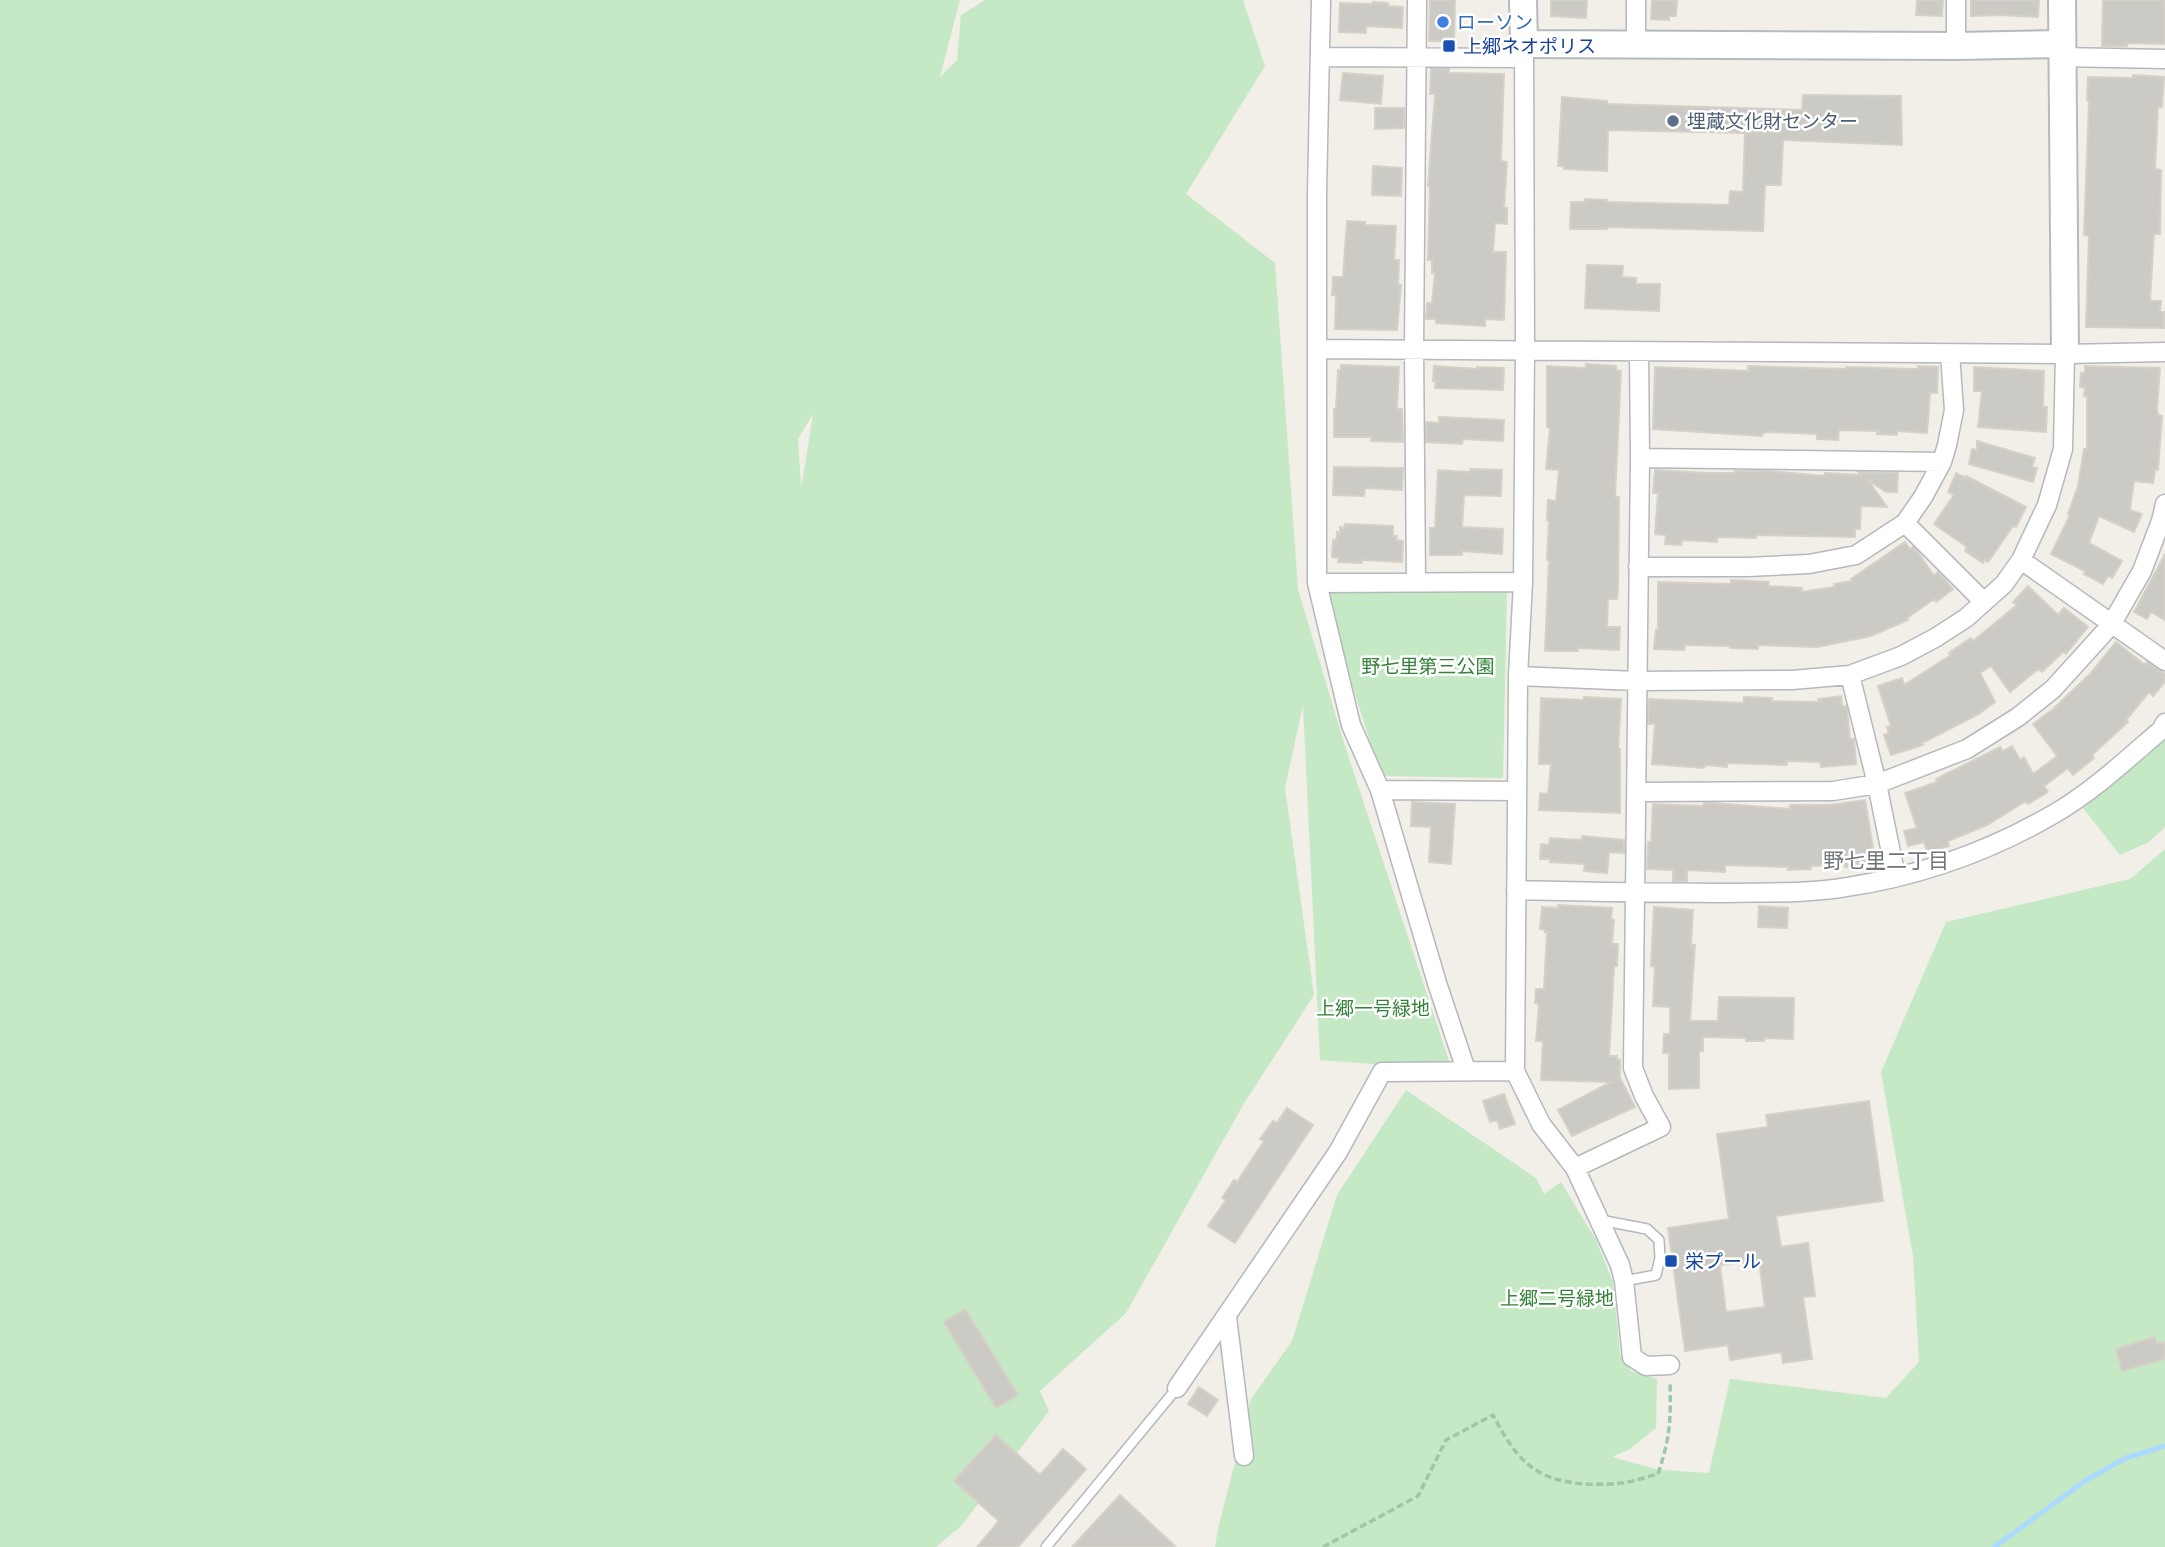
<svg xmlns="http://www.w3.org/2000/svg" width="2165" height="1547" font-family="'Open Sans','Noto Sans JP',sans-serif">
  <rect width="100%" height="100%" fill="#f1efe8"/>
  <path fill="#c5e8c5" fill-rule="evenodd" d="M0 0H960L940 77 957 60 961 15 985 0H1243L1265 66 1186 194 1275 263 1298 589 1344 743 1452 1070 1320 1060 1303 705 1285 788 1314 995 1243 1105 1126 1313 1040 1391 1049 1411 962 1525 936 1547H0ZM813 414 802 484H801L798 439Z
    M1321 587 1507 590 1503 778 1381 776Z
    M2165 740V827L2149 842 2120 855 2083 808Z
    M2165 849V1547H1215L1218 1529 1251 1399 1292 1341 1337 1195 1406 1090 1536 1178 1544 1194 1561 1182 1596 1240 1613 1282 1620 1354 1631 1371 1657 1379 1656 1428 1630 1449 1612 1457 1660 1470 1709 1473 1730 1379 1886 1398 1919 1362 1913 1256 1881 1072 1946 922 2130 879Z"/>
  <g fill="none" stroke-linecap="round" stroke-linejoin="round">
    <path stroke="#aadaff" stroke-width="5" d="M1994 1547 2088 1479 2126 1458 2165 1446"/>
  </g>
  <path fill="#cccac5" stroke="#d6d1c6" stroke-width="2" fill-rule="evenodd" d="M1430 0H1455L1454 42 1429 41Z
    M1551 0H1587L1586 18 1551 16Z
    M1652 0H1677L1676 16H1669V20L1651 19Z
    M1917 0H1943L1942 16 1916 15Z
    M1971 0H2039L2038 17 2001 15 1971 16Z
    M2103 0H2165V44L2127 43V46H2102Z
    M1373 2 1388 3V6L1403 7 1402 28 1366 26V33L1339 32 1340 3 1373 4Z
    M1431 69H1449V73L1504 74 1501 161 1507 162 1504 208H1507V224L1495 223 1493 252H1506L1504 320 1485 319V326L1436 323V319H1426L1427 303H1432L1435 273H1432V260H1428L1430 187 1428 186 1435 94H1430Z
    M1343 73 1383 76 1381 104 1340 100Z
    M2133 75 2164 77 2162 107H2158L2155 169 2161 170 2160 234H2154L2150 301H2161L2160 312H2164V328L2086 327 2089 236 2084 235 2089 100H2087L2088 77 2133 78Z
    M1803 95 1901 96 1902 145 1783 140 1781 185H1765L1763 231 1607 227V229H1570L1571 202H1585V199L1607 200V202L1729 205 1730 191 1743 192 1745 133 1608 130 1607 171 1564 169V166H1558L1562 97 1607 101V104L1802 110Z
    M1375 108H1404V128L1375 129Z
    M1373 166 1402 168 1401 196 1372 195Z
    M1347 221 1365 222V225L1396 226 1394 260H1399L1398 285H1401L1397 330 1335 329 1336 295H1332L1333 277H1343Z
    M1587 265 1623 266 1622 277 1636 278V284H1660L1659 311 1585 308Z
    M1586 364 1616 366V370L1621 371 1615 497H1619L1618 590 1617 599H1608L1607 627H1620L1619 650 1578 648V651H1545L1549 560H1547L1549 520H1547L1548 500 1556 501 1559 470 1546 469 1550 428 1547 427V366L1586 368Z
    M1341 365 1399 367 1397 409H1402L1403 442 1371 441V437H1334V409H1336L1338 370H1341Z
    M1434 366 1477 369V367L1504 368 1503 390 1435 388 1436 381H1433Z
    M1748 366 1846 369V367L1918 369V366L1938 367 1937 393H1930L1927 433 1897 431V435L1877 434 1878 431 1839 430 1838 440 1817 439V434L1770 432 1763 433 1762 436 1653 429 1655 367 1748 371Z
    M2085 366 2160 368 2157 409 2158 415 2162 416 2158 470H2155L2153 483 2134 481 2130 510 2142 514 2134 532 2099 516 2089 543 2122 561 2112 578 2108 576 2103 584 2084 574 2085 571 2051 554 2070 515 2068 514 2078 486 2084 449H2087V396H2084L2085 388 2080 387 2081 373H2085Z
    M1974 367 2044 371 2043 407H2047L2046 432 1978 427 1982 391H1974Z
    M1439 417 1504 420 1503 441 1463 439 1462 444 1426 442V422L1439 423Z
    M1977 441 2035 458 2032 467 2037 468 2033 482 1969 464 1972 449 1977 450Z
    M1334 467 1403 468 1402 490 1365 488 1364 496 1333 495Z
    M1470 469 1502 470 1501 496 1464 495 1462 527 1503 529 1502 554 1462 551V555H1430V528H1435L1438 470 1470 472Z
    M1655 470 1706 473H1735V471H1769L1824 476 1825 473 1861 475 1858 472 1898 473 1897 492H1886L1868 480 1887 507 1861 506 1860 529H1855V537L1756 535V538L1717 537V542L1682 540 1681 545 1665 544 1666 535 1655 534 1658 493H1653Z
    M1956 473 1966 478V476L2026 507 2016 527 2013 526 1988 562 1985 560 1983 563 1965 551 1967 547 1934 524 1954 495 1948 492Z
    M1345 524 1393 526V536H1397L1396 540 1403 541 1402 562 1362 560V563L1338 562 1339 558 1332 557 1333 540 1336 541 1337 532 1340 533V527L1344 528Z
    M1905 542 1910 549 1913 547 1917 551 1934 576 1938 572 1953 589 1936 602 1934 599 1907 618 1908 620 1871 636 1817 647 1758 645V649L1730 648V646L1685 645 1684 650 1654 649 1656 630H1658V582L1731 584V580L1769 582 1768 586 1802 588 1801 592 1835 587 1834 584 1852 581 1851 579Z
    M2165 554V620L2151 612 2147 619 2134 612Z
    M2028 586 2058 615 2064 608 2088 627 2066 654 2063 652 2042 672 2038 669 2010 692 1991 666 1980 673 1995 702 1979 714 1922 743 1923 745 1891 755 1884 735 1889 733 1887 727 1891 726 1878 686 1902 678 1904 685 1951 655 1949 653 1971 638 1973 641 2017 605 2013 602Z
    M2116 642 2145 665 2147 662 2165 674V682L2153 696 2149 692 2126 720 2128 722 2092 755 2094 758 2073 775 2068 768 2044 786 2048 792 2028 804 2026 801 1987 825 1948 841 1949 846 1927 852 1924 842 1908 846 1904 831 1917 828 1905 793 1937 782 1936 779 2000 747 2003 751 2012 746 2020 760 2024 757 2033 774 2057 756 2033 724 2052 710 2091 673Z
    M1841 696 1842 706H1846L1847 710 1850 739H1854L1856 764 1821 767 1820 762 1787 761V765L1727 763V767L1705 765 1704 768 1652 764 1655 724H1648L1649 699 1744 703V697L1772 698V701L1819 702 1818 699Z
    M1584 697 1621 699 1618 749H1620V813L1539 810 1540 793 1548 794 1551 764H1539L1541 698 1583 700Z
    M1865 800 1875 860 1860 863V865L1845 867V865L1811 866V869L1788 870V867L1725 865V872L1687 870V882L1673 881V870L1647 869 1648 842H1651L1653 804 1703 806 1704 803H1713L1790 809V805H1829Z
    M1412 802 1455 804 1451 864 1429 862 1431 827 1411 826Z
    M1582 836 1624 840V853L1609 852 1607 873 1584 871 1585 864 1550 862V859H1540L1541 844 1549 845 1550 838 1582 840Z
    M1558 905 1612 908 1611 919 1614 920 1612 944H1618L1617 966H1614L1609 1056H1617V1060H1620V1078L1635 1107 1572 1136 1558 1110 1611 1082 1541 1080 1543 1041H1536L1539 1004 1535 1003 1536 989H1544L1547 932H1545V930L1540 929 1542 907 1558 908Z
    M1759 906 1788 908 1787 928 1758 927Z
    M1654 907 1693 910 1691 945H1695L1690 1021H1718L1719 997 1794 998 1793 1039 1765 1038 1764 1041H1746V1038L1703 1037V1051H1699V1088L1669 1089V1053H1663L1664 1034H1670V1007L1653 1006 1655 967 1651 966Z
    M1504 1094 1515 1124 1500 1129 1497 1120 1490 1122 1483 1101Z
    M1869 1101 1883 1201 1776 1216 1781 1247 1808 1243 1815 1296 1803 1297 1812 1359 1783 1363 1781 1352 1730 1360 1728 1345 1685 1351 1668 1228 1729 1219 1717 1134 1768 1127 1766 1115ZM1759 1261 1765 1307 1726 1312 1720 1265Z
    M1287 1108 1313 1125 1235 1243 1208 1226 1226 1200 1222 1198 1234 1180 1237 1182 1264 1141 1260 1139 1273 1121 1277 1123Z
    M965 1309 1018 1395 996 1408 944 1322Z
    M2155 1337 2157 1344 2165 1342V1359L2122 1371 2116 1349Z
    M1199 1387 1218 1400 1207 1416 1188 1404Z
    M996 1435 1040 1475 1063 1449 1086 1469 1018 1547H977L999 1521 954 1481Z
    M1120 1495 1176 1547H1072Z"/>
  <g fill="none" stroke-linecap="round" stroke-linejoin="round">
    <g stroke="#b5b8bc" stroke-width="12">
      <path id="lane" d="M1600 1220 1647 1229 1659 1240 1660 1258 1656 1275 1624 1281
        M1046 1547 1177 1388"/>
    </g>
    <g stroke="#b5b8bc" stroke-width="21">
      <path id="street" d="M1321 0 1317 194V583L1351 725 1380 790 1437 983 1466 1070
        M1524 44 1525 350 1523 582 1518 676 1515 1071 1541 1124 1575 1168 1620 1265 1624 1281 1632 1357 1646 1366 1670 1365
        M1636 44V0
        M1956 46V0
        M1321 57 1524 58
        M2061 57 2165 59
        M1318 349 2065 354 2165 352
        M1640 458 1942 462
        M1905 523 1984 602
        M2021 560 2165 661
        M1638 567H1747L1809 564 1856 555 1905 523 1923 497 1942 462 1947 445 1954 410 1950 353
        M1416 581 1414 349 1417 0
        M1317 583 1523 582
        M1850 675 1877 784 1896 877
        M1518 676 1636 681 1792 680 1850 675 1901 656 1935 638 1966 618 2004 584 2021 560 2047 505 2063 449 2065 354
        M1380 790 1517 791
        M1636 792 1833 791 1877 784 1967 749 2018 717 2053 689 2111 625 2142 571 2161 521 2165 504
        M1516 890C1586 892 1655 893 1724 893 1765 892 1807 894 1847 887 1919 876 1988 852 2052 815 2091 793 2126 760 2161 730L2165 723
        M1575 1168 1661 1127 1644 1096 1633 1068 1640 458 1639 351
        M1227 1317 1244 1456
        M1177 1388 1338 1152 1382 1072 1515 1071"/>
    </g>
    <g stroke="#b6babf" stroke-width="30">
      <path id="secondary" d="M1523 0 1524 44 1956 46 2061 44
        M2062 0 2065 354"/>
    </g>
    <path stroke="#9cc7a9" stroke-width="3.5" stroke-dasharray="7 3.5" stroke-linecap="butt" d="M1323 1547 1418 1496 1446 1440 1493 1415C1504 1435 1516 1458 1536 1470 1558 1485 1595 1486 1621 1483 1633 1482 1646 1477 1658 1474 1670 1438 1671 1421 1670 1382"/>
    <use href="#lane" stroke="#fff" stroke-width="9"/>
    <use href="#street" stroke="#fff" stroke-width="18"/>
    <use href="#secondary" stroke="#fff" stroke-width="26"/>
  </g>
  <circle fill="#3f7fe0" stroke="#fff" stroke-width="2.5" cx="1443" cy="22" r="7"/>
  <g fill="#1a4fb4" stroke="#fff" stroke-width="2.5">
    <rect x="1442" y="39" width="14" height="14" rx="3.5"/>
    <rect x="1664" y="1254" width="14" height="14" rx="3.5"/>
  </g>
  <circle fill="#5c6f8a" stroke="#fff" stroke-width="2.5" cx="1673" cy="121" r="7"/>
  <g text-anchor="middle" stroke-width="5" stroke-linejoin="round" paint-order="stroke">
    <g font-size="19" fill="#366cbe" stroke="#fff" text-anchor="start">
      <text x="1457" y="29">ローソン</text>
    </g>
    <g font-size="19" fill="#164399" stroke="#fff" text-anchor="start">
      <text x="1463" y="53">上郷ネオポリス</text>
      <text x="1685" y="1268">栄プール</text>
    </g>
    <g font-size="19" fill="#4e5e75" stroke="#fff" text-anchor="start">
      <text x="1687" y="128">埋蔵文化財センター</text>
    </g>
    <g font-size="19" fill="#348238" stroke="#fff">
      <text x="1428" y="673">野七里第三公園</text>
      <text x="1373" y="1015">上郷一号緑地</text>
      <text x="1557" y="1305">上郷二号緑地</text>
    </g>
    <g font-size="21" fill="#70757a" stroke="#fff">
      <text x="1886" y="868">野七里二丁目</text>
    </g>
  </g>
</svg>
